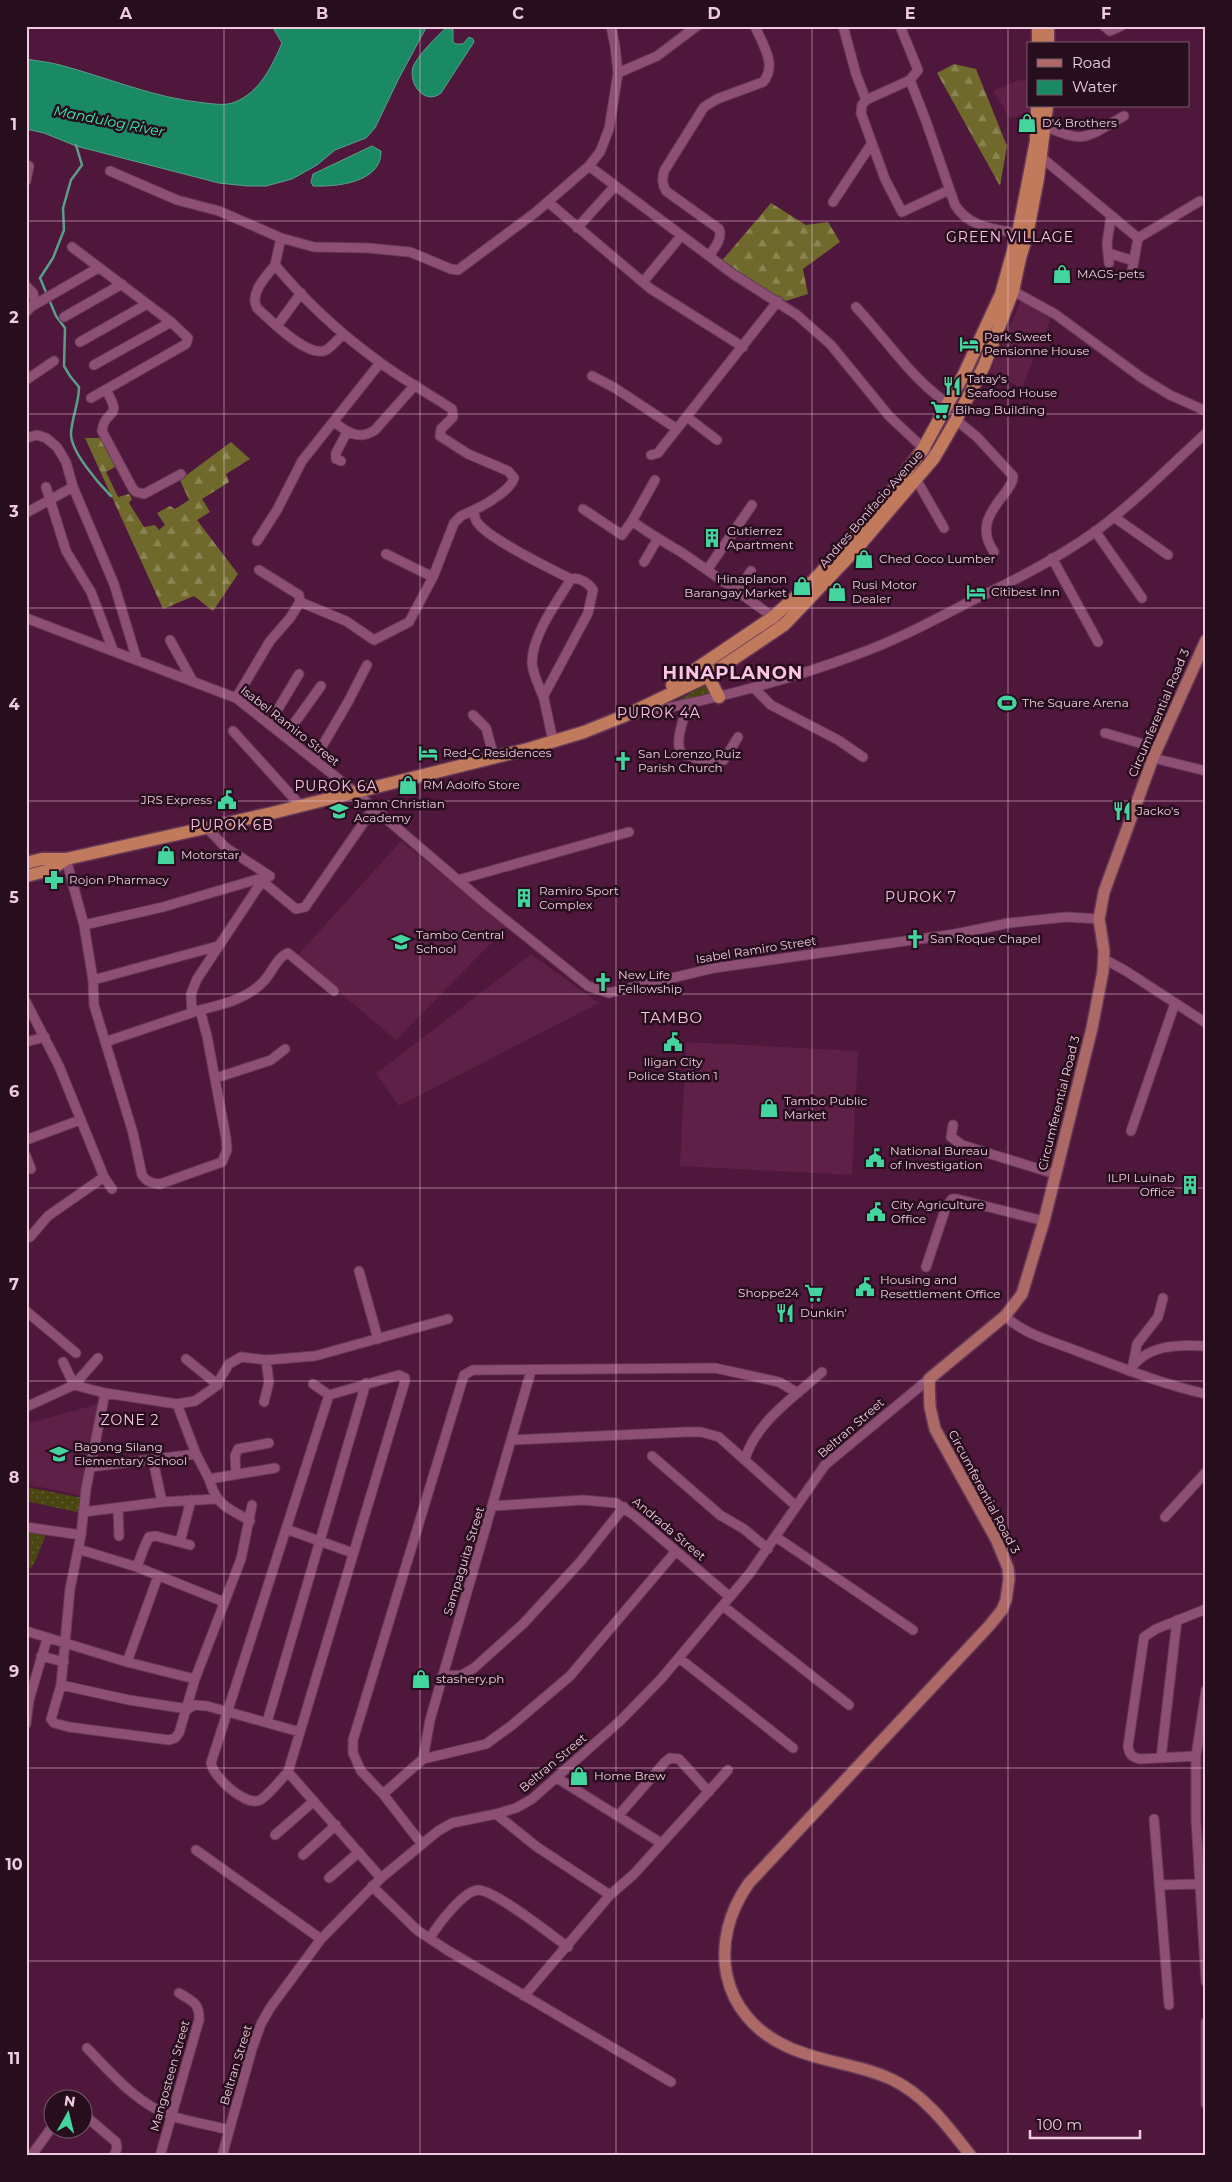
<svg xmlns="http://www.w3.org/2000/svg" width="1232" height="2182" font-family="Montserrat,sans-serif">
  <defs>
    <pattern id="grass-dots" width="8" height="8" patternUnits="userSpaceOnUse" patternTransform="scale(1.25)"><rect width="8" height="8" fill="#4a4611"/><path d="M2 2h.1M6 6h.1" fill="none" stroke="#645f33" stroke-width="1.8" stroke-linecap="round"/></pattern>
    <pattern id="forest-firs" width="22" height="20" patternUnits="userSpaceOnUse" patternTransform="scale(1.25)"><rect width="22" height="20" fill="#6f6a2b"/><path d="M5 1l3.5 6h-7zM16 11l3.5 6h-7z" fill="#8b8553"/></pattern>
  </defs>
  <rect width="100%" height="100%" fill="#4f173b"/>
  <path fill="#5f2048" d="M1019 80 1028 81 1030 111 1010 119 993 91Z
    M1022 298 1051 313 1044 344 1040 343 1022 388 990 373Z
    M401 841 507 927 396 1040 297 956Z
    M531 954 599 1003 399 1106 376 1074Z
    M686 1042 858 1051 852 1175 680 1166Z
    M102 1403 84 1496 26 1484V1424Z"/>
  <path fill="url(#grass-dots)" d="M710 682 714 694 671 704Z
    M26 1487 83 1498 81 1513 26 1501Z
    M26 1530 46 1534 34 1564 26 1573Z"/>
  <path fill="url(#forest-firs)" d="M954 64 976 69 1007 146 1000 186 937 73Z
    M771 203 806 225 828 222 840 242 803 269 808 294 786 301 720 263Z
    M85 438H102L117 466 106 472 118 497 129 494 132 499 129 503 144 527 155 525 159 530 165 525 157 513 170 506 175 509 189 500 180 480 231 442 250 459 226 474 229 482 202 499 210 512 197 520 238 574 213 611 194 596 163 609Z"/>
  <path fill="#1a8a64" stroke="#5a9e89" d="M272 26H427L398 80 375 128 366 138 335 150 317 165 292 179 266 186H247L219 183 76 146 44 133 26 129V59C37 61 49 62 60 65 109 78 154 98 205 103 215 104 226 106 235 102 260 92 272 66 282 43Z
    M446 28 453 29V42L456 44H463L469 37 473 39 474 42 441 93C425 106 408 84 413 67 417 56 437 36 446 28Z
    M372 146 381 151C382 183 335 187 313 186L311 182 313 174Z"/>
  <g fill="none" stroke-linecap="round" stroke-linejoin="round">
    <path stroke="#5a9e89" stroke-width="2.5" d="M76 145 82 165 71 180 63 208 64 230 53 258 40 278 56 316 65 328 64 366 70 376 79 387C79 403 72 417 71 433 70 451 99 484 111 496"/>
    <g stroke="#673957" stroke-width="11">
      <path id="minor" d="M843 26 856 74 866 100 862 105 861 113 885 179 902 212 949 190
        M1104 26 1110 31 1121 26
        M618 73 657 56 697 26
        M910 80 926 121 955 205C970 229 997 229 1022 234
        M866 100 910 80 918 70 900 26
        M1045 126C1086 145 1086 137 1124 116
        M1041 157 1138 238 1200 201
        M589 166 733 274 797 315 831 345 889 416 934 458
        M110 171 177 200 219 211 281 238 314 247 368 248 410 252 451 269 458 270 536 212 589 166 600 152 609 129 618 73 615 46 611 26
        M26 181 29 166
        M548 202 651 289 743 347
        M833 202 872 143
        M577 228 615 186
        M281 238 275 265C305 301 341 334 378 361 402 379 428 393 452 409L453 417 441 429 440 436 468 454 508 471 514 478C511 490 485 505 474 510
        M72 247 171 322 188 338 186 344 91 398
        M1108 253 1134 261
        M709 256C714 248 723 239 719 229L666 191C662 184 662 179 664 171L704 107 717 99 763 82C778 65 762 44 755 26
        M1109 263 1107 243 1111 216
        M275 265C266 277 249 293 257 308 269 319 308 359 326 350 332 347 338 339 343 334
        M1132 271 1138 238
        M643 282 681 236
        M26 286 33 293 35 303 26 312
        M1013 291 1055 314 1142 378 1170 395 1206 411
        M34 305 98 268
        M856 307C887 340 914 383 953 407
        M64 317 122 284
        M277 326 301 293
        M80 342 147 304
        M94 365 171 322
        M592 376 615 388 677 429
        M26 380 54 361
        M106 390C124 421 105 407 102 431L133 489 136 492 144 494 181 474
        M687 417 717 440
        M956 420 977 437 1013 476C1013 483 1009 487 1005 493 989 513 978 529 994 552
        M334 422C347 432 359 441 375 430L415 385
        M26 438 37 435 46 438 57 447 66 462 73 487 114 584 137 660
        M651 455 658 453 661 449 778 301
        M341 461 336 459V453L347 432
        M916 479 944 528
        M46 487 66 551 91 592 113 650
        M583 509 622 535 632 521 655 480
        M26 513 73 487
        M1114 517 1168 555
        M632 521C648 533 664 542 681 552 716 576 750 600 784 625
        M1095 531 1142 598
        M257 541 277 510 302 461 380 363
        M386 554 433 577
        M1052 558 1098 642
        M644 562 657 540
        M707 570 752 505
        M738 591 751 571
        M300 602 346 621 374 640 409 622 433 577 454 523 461 516 474 510C474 514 475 519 477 522 487 538 551 569 571 579 579 577 589 583 593 590L588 613 543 697
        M26 618 236 698 355 792 487 905 588 986 609 993 714 968 955 934 1009 923 1066 917 1099 919
        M170 640 192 680
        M754 688 771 705 838 740 863 757
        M236 698 270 641 290 618 300 602 299 595 259 570
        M687 704C685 718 674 740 681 753 693 759 711 764 724 760L738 737
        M636 714C712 700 786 681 858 654 897 640 934 620 971 601 1014 581 1057 559 1096 531 1135 502 1170 466 1206 433
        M473 715 486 728 494 757
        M269 724 299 674
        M233 731 300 805
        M1105 733 1157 748
        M285 736 321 686
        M553 741C550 727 547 713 544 699 540 687 533 676 532 663 532 635 557 602 571 579
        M1153 758 1206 771
        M314 760 348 702 367 665
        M66 859 84 925 93 980 94 1005 133 1133 142 1175C147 1182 151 1183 160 1184L222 1162 227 1150 226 1138 207 1036 200 1010 105 1042
        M458 880 629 832
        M262 881 296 909 305 907 373 809
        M84 925 163 907 265 877
        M1104 959 1126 971 1206 1023
        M93 980 218 946
        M26 1002 59 1066 104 1177 112 1189
        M200 1010C221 1005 247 999 263 982 272 973 276 958 288 953L334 991
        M192 1012 191 994 197 979 262 881 270 876 225 847 207 828
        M26 1042 45 1037
        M216 1078 271 1060 285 1049
        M953 1125 951 1137 962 1145 1055 1174
        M1131 1131 1175 1003
        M26 1140 80 1120
        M26 1156 31 1169
        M26 1238 30 1237 48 1216 104 1177
        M926 1267 946 1207 952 1199H957L1044 1221
        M359 1271 378 1339
        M26 1311 76 1353
        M1005 1316C1025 1335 1052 1341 1077 1351 1120 1367 1161 1384 1206 1394
        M186 1359 218 1385
        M63 1362 74 1385 98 1358
        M1133 1365 1137 1344 1158 1317 1163 1298
        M1129 1371C1146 1345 1176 1344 1206 1346
        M313 1384 329 1395 399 1375 405 1378V1381L288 1772C281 1779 268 1796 260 1800 246 1807 213 1777 211 1763L329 1395
        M105 1393 86 1489 81 1535 70 1589 61 1685 51 1719 54 1723 69 1727 169 1740 175 1738 179 1733 195 1679 241 1559 252 1505
        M264 1402 269 1382 266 1360
        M177 1404 196 1454 209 1479
        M26 1407 74 1385 105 1393 177 1404 195 1401 215 1387 229 1364 241 1357 266 1360 315 1356 448 1319
        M512 1440 686 1432H701L719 1437 796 1506
        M652 1456 720 1515 744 1529 768 1549
        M745 1459C756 1422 794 1397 822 1372
        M153 1460 162 1502
        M90 1467 196 1454
        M236 1474 235 1456 238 1449 269 1443
        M493 1506 583 1500 616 1503 635 1516 730 1597
        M118 1509 119 1536
        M83 1512 162 1502 216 1499
        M1165 1517 1206 1472
        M250 1521C226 1506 218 1508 209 1479L275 1468
        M26 1527 81 1535
        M286 1529 353 1553
        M776 1537 913 1630
        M180 1542 191 1500
        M78 1549 137 1567 224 1602
        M137 1567 143 1550 149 1537 156 1536 190 1545
        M723 1606 849 1705
        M26 1631 127 1662 195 1679
        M41 1656 64 1662
        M679 1658 793 1748
        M127 1662 158 1576
        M442 1676 462 1675 474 1668 523 1624 581 1561 624 1507
        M61 1685 129 1700 188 1709 194 1705 207 1706 300 1732
        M1206 1690 1196 1756V1820L1206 1982
        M267 1722 366 1383
        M26 1724 29 1700 47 1639
        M1196 1756 1140 1759C1132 1757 1129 1755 1128 1746L1144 1637 1156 1629 1206 1609
        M1161 1758 1177 1620
        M423 1759 430 1720 531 1371
        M288 1772 381 1878
        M557 1778 661 1843
        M383 1794 423 1759 486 1744 511 1726 570 1676 676 1551
        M496 1814 537 1847 610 1895
        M618 1816 665 1762 670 1758 679 1759 709 1792
        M1154 1819 1169 2005
        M275 1835 314 1801
        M421 1843 383 1794 361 1771 353 1753V1740L464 1375 473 1370 715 1368 779 1382 798 1393
        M196 1850 321 1939
        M303 1855 336 1825
        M329 1878 359 1852
        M1159 1885 1201 1884
        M372 1886 417 1930 447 1950 671 2082
        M430 1938C437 1926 463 1891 478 1890 495 1890 551 1935 568 1947
        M524 1996 610 1895 634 1874 728 1770
        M1206 2022V2104
        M87 2048C111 2073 138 2105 172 2116 190 2122 210 2125 229 2130
        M82 2113 116 2142 117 2148 114 2156
        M31 2156 52 2127
        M160 2156 199 2020C200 2003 192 2001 179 1993
        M222 2156 252 2049 261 2024 270 2008 321 1939 381 1878 438 1831 452 1823 496 1814 516 1808 532 1799 620 1721 661 1679 750 1573 825 1465 929 1379"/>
    </g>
    <g stroke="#673957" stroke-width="14">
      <path id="major" d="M971 2156C949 2128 926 2096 893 2080 861 2064 822 2063 788 2047 719 2016 707 1942 749 1883L989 1626 1002 1610 1006 1600 1009 1579 1008 1568 996 1539 935 1429 930 1407 929 1379 1005 1316 1022 1294 1044 1221 1092 1028 1103 971 1104 951 1099 919 1104 892 1153 758 1206 640"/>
    </g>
    <g stroke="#673957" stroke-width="15">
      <path id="highway" d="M1048 26V44
        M1038 44V26
        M708 676 719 697
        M672 685 773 617 810 584 844 548 889 495 923 449 964 374 1001 294 1018 233 1036 141 1037 106
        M26 863 42 859H66L272 813 528 749 584 732 624 716 708 676 784 625 858 547 934 458 956 420 984 366 1013 291 1020 258 1027 235 1038 178 1047 106
        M26 876 50 870 66 859"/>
    </g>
    <use href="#minor" stroke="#8d5074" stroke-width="9"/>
    <use href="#major" stroke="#ac6965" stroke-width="11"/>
    <use href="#highway" stroke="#c17a5b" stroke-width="12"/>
  </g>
  <path fill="none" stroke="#eecbde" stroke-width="1" stroke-opacity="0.55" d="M224 26V2156M420 26V2156M616 26V2156M812 26V2156M1008 26V2156M26 221H1206M26 414H1206M26 608H1206M26 801H1206M26 994H1206M26 1188H1206M26 1381H1206M26 1574H1206M26 1768H1206M26 1961H1206"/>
  <defs>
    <g id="shop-bare" transform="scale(1.5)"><path d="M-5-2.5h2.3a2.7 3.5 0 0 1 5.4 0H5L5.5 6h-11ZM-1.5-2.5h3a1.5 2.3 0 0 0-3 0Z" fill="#44d49f" stroke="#270e1d" stroke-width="2.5" paint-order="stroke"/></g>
    <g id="hotel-bare" transform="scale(1.5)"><path d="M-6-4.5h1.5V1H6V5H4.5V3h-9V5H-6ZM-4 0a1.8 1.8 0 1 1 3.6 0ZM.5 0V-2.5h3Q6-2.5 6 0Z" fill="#44d49f" stroke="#270e1d" stroke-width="2.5" paint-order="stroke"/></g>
    <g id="restaurant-bare" transform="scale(1.5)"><path d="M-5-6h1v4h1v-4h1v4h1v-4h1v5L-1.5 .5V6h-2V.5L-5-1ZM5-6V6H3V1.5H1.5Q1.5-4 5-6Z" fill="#44d49f" stroke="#270e1d" stroke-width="2.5" paint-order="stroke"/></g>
    <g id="supermarket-bare" transform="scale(1.5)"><path d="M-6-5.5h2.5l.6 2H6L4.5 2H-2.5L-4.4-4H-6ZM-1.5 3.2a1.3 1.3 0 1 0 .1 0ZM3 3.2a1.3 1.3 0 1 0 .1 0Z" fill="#44d49f" stroke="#270e1d" stroke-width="2.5" paint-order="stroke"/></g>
    <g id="building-bare" transform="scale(1.5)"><path d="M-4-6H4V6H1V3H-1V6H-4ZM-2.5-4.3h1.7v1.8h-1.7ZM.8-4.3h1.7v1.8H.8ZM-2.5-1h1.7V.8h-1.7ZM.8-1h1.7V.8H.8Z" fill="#44d49f" stroke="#270e1d" stroke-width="2.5" paint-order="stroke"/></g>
    <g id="stadium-bare" transform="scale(1.5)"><path d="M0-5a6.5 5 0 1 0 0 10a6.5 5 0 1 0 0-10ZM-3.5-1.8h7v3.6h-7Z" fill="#44d49f" stroke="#270e1d" stroke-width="2.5" paint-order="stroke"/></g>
    <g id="church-bare" transform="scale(1.5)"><path d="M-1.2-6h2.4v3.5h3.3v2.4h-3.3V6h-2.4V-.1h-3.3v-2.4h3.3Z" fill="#44d49f" stroke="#270e1d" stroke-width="2.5" paint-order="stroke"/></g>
    <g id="civic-bare" transform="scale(1.5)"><path d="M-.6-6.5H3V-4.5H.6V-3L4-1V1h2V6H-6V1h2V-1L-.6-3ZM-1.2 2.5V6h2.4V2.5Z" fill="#44d49f" stroke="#270e1d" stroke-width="2.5" paint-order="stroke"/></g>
    <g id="school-bare" transform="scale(1.5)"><path d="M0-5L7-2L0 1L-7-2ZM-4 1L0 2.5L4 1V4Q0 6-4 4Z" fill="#44d49f" stroke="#270e1d" stroke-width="2.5" paint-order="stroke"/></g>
    <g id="pharmacy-bare" transform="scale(1.5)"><path d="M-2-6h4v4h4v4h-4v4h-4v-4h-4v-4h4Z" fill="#44d49f" stroke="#270e1d" stroke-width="2.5" paint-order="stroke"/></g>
  </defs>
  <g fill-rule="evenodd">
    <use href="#shop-bare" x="1027" y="123"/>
    <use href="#shop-bare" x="1062" y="274"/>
    <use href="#hotel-bare" x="969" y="344"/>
    <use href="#restaurant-bare" x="952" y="386"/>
    <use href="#supermarket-bare" x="940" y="410"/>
    <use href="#building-bare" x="712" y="538"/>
    <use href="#shop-bare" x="864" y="559"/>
    <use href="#shop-bare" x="802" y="586"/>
    <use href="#shop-bare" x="837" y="592"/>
    <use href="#hotel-bare" x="976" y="592"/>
    <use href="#stadium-bare" x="1007" y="703"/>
    <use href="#hotel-bare" x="428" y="753"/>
    <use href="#church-bare" x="623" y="761"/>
    <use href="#shop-bare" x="408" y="785"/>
    <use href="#civic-bare" x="227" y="800"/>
    <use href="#school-bare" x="339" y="811"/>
    <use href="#restaurant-bare" x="1122" y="811"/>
    <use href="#shop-bare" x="166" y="855"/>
    <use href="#pharmacy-bare" x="54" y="880"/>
    <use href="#building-bare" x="524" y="898"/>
    <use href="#church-bare" x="915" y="939"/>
    <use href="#school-bare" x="401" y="942"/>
    <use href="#church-bare" x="603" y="982"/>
    <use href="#civic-bare" x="673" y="1042"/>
    <use href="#shop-bare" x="769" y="1108"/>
    <use href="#civic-bare" x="875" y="1158"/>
    <use href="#building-bare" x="1190" y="1185"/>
    <use href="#civic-bare" x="876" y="1212"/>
    <use href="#civic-bare" x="865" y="1287"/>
    <use href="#supermarket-bare" x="814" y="1293"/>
    <use href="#restaurant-bare" x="785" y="1313"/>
    <use href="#school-bare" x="59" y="1454"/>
    <use href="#shop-bare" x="421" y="1679"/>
    <use href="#shop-bare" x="579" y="1776"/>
  </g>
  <g text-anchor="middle" stroke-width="5" stroke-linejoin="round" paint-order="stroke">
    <g font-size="12" fill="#eecbde" stroke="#270e1d" text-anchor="start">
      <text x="1042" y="127">D'4 Brothers</text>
      <text x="1077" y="278">MAGS-pets</text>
      <text x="984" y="341">Park Sweet<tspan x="984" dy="14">Pensionne House</tspan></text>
      <text x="967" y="383">Tatay's<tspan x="967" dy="14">Seafood House</tspan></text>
      <text x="955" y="414">Bihag Building</text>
      <text x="727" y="535">Gutierrez<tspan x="727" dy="14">Apartment</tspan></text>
      <text x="879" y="563">Ched Coco Lumber</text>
      <text x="787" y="583" text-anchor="end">Hinaplanon<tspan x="787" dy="14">Barangay Market</tspan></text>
      <text x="852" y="589">Rusi Motor<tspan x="852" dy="14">Dealer</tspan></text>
      <text x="991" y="596">Citibest Inn</text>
      <text x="1022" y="707">The Square Arena</text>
      <text x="443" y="757">Red-C Residences</text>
      <text x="638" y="758">San Lorenzo Ruiz<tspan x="638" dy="14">Parish Church</tspan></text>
      <text x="423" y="789">RM Adolfo Store</text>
      <text x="212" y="804" text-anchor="end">JRS Express</text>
      <text x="354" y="808">Jamn Christian<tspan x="354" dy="14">Academy</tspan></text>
      <text x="1137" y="815">Jacko's</text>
      <text x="181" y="859">Motorstar</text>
      <text x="69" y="884">Rojon Pharmacy</text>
      <text x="539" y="895">Ramiro Sport<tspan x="539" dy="14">Complex</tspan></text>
      <text x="416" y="939">Tambo Central<tspan x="416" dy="14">School</tspan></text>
      <text x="930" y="943">San Roque Chapel</text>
      <text x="618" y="979">New Life<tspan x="618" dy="14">Fellowship</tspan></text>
      <text x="673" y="1066" text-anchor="middle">Iligan City<tspan x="673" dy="14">Police Station 1</tspan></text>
      <text x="784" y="1105">Tambo Public<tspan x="784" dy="14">Market</tspan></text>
      <text x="890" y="1155">National Bureau<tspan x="890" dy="14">of Investigation</tspan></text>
      <text x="1175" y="1182" text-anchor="end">ILPI Luinab<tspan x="1175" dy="14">Office</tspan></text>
      <text x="891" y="1209">City Agriculture<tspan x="891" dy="14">Office</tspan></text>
      <text x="880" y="1284">Housing and<tspan x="880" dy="14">Resettlement Office</tspan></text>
      <text x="799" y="1297" text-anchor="end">Shoppe24</text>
      <text x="800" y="1317">Dunkin'</text>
      <text x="74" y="1451">Bagong Silang<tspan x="74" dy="14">Elementary School</tspan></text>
      <text x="436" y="1683">stashery.ph</text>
      <text x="594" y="1780">Home Brew</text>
    </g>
    <g font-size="12" fill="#eecbde" stroke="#270e1d">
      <text transform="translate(871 509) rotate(-49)" y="4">Andres Bonifacio Avenue</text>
      <text transform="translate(1159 713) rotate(-67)" y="4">Circumferential Road 3</text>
      <text transform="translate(290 726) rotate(38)" y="4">Isabel Ramiro Street</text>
      <text transform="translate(756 950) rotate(-9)" y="4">Isabel Ramiro Street</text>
      <text transform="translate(1059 1103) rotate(-76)" y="4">Circumferential Road 3</text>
      <text transform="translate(851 1428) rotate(-41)" y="4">Beltran Street</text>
      <text transform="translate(984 1492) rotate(62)" y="4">Circumferential Road 3</text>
      <text transform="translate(669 1529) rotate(40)" y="4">Andrada Street</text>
      <text transform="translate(464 1561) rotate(-73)" y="4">Sampaguita Street</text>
      <text transform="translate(553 1763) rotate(-40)" y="4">Beltran Street</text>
      <text transform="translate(236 2065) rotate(-73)" y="4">Beltran Street</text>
      <text transform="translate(170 2076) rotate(-74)" y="4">Mangosteen Street</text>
    </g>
    <g font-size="14" font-style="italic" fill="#35f1b2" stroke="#270e1d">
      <text transform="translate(109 121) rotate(11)" y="5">Mandulog River</text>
    </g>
    <g font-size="14" letter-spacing="1" fill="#fcc3e2" stroke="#270e1d">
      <text x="1010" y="242">GREEN VILLAGE</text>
      <text x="659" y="718">PUROK 4A</text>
      <text x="336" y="791">PUROK 6A</text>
      <text x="232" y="830">PUROK 6B</text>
      <text x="921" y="902">PUROK 7</text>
      <text x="130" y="1425">ZONE 2</text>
    </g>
    <g font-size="15" letter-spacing="1" fill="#fcc3e2" stroke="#270e1d">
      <text x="672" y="1023">TAMBO</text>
    </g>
    <g font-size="18" font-weight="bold" letter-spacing="1" fill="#fcc3e2" stroke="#270e1d">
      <text x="733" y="679">HINAPLANON</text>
    </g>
  </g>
  <rect width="1232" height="2182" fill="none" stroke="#270e1d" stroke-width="55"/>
  <rect x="1027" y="42" width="162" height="65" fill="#270e1d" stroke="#775a6a"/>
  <rect x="1037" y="59" width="25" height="8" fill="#ac6965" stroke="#775a6a"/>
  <text x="1072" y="68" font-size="15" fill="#eecbde">Road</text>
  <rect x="1037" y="80" width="25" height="15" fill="#1a8a64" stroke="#775a6a"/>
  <text x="1072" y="92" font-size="15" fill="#eecbde">Water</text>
  <g transform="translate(68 2114) rotate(8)"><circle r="24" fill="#270e1d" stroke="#775a6a"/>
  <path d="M0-4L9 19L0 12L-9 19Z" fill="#44d49f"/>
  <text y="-8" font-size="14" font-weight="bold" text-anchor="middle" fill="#eecbde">N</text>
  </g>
  <path d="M1030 2130v8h110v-8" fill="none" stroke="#eecbde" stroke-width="2.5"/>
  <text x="1037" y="2130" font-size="15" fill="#eecbde" stroke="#270e1d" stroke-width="4" paint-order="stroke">100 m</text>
  <rect x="28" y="28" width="1176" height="2126" fill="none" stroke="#eecbde" stroke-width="2"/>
  <g font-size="16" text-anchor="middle" font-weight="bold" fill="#eecbde">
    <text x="126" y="19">A</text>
    <text x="322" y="19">B</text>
    <text x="518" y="19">C</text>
    <text x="714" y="19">D</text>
    <text x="910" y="19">E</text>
    <text x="1106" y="19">F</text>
    <text x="14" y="130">1</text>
    <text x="14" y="323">2</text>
    <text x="14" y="517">3</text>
    <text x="14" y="710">4</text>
    <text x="14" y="903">5</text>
    <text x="14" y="1097">6</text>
    <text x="14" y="1290">7</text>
    <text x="14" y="1483">8</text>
    <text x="14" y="1677">9</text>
    <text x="14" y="1870">10</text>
    <text x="14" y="2064">11</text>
  </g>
</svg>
